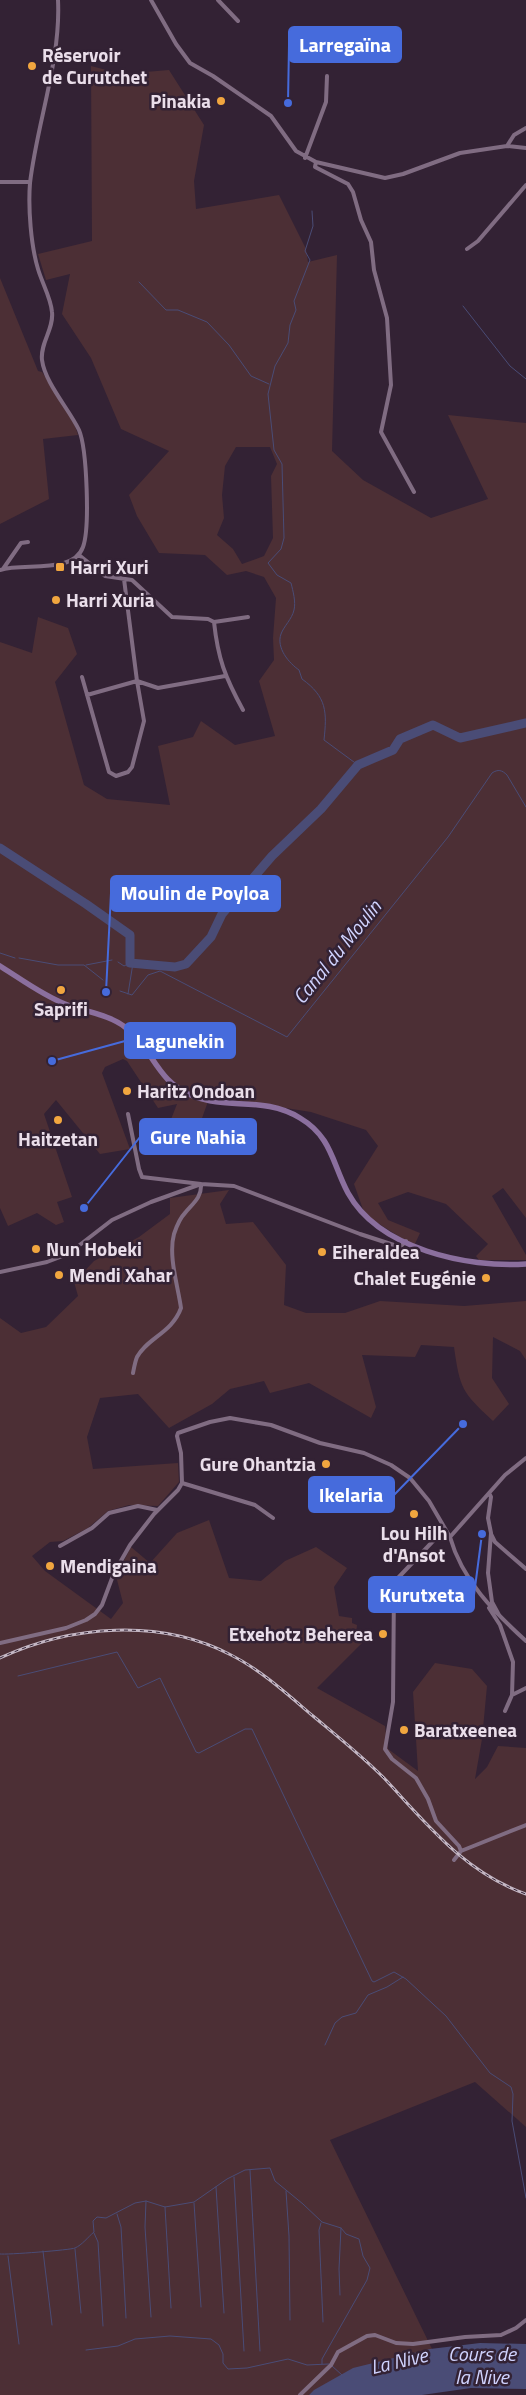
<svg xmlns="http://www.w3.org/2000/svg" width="526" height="2395" font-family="'Titillium Web',sans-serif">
  <rect width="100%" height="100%" fill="#332234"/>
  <path fill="#4c2f35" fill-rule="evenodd" d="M91 66 122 74 169 70 204 125 194 181 196 209 279 195 306 249 308 262 337 255 332 451 363 480 431 518 488 499 448 415 526 423V1218L503 1188 492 1196 526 1255V1260H479L476 1256 488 1244 446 1204 408 1192 378 1203 388 1220 420 1233 414 1246 365 1215 354 1184 378 1146 366 1130 311 1112 210 1096 193 1143 166 1132 177 1104 158 1108 127 1061 123 1059 105 1067 102 1073 130 1149 100 1154 56 1100 44 1114 72 1197 57 1202 64 1222 56 1225 37 1213 8 1226 0 1208V642L32 653 38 617 68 628 77 654 55 682 84 785 107 799 170 805 158 746 193 737 201 721 235 745 275 736 259 681 274 660 273 638 276 598 264 577 246 571 227 575 205 555 159 553 137 516 129 495 169 451 121 429 91 358 62 314 70 274 46 280 38 254 92 241ZM236 447H270L277 464 271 476 273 538 264 556 242 564 233 549 217 535 224 518 222 495 225 466Z
    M0 278 38 371 42 372 71 414 78 435 43 439 49 499 0 524Z
    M229 1190 220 1204 226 1224 253 1222 286 1265 284 1305 306 1313H345L380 1301 464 1306 526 1301V1360L520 1351 493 1337 492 1378 509 1404 493 1421C462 1392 460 1389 454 1347L421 1345 415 1357 362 1355 376 1407 371 1418 309 1383 270 1393 264 1381 230 1389 212 1404 169 1428 138 1394 100 1398 87 1437 93 1469 178 1463 179 1482 158 1506 129 1505 108 1511 88 1528 63 1541 50 1542 32 1556 45 1571 111 1619 123 1603 116 1576 131 1547 150 1563 177 1533 209 1520 229 1578 261 1581 285 1561 316 1547 347 1568 334 1587 339 1616 352 1618V1623L357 1625 356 1635 367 1638 317 1688 385 1726 388 1749 418 1771 413 1692 435 1663 472 1669 487 1686 482 1739 475 1779 487 1767 498 1746 526 1748V2127L475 2082 330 2140 433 2351 407 2395H0V1318L21 1333 46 1327 78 1296 74 1282 94 1261 139 1237 170 1214V1198Z"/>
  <path fill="#4a4c76" d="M480 2343 526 2344V2389L471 2388 422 2395H309L314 2390 353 2368 430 2349Z"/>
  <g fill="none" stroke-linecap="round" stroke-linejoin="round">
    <path stroke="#4a4c76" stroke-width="1" d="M312 211 313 226 305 251 310 260 294 301 296 310 290 325 288 343 275 366 268 394 274 450 282 464 284 538 281 549 268 563 277 575 291 583C293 591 296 602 294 610 292 619 284 626 281 634 276 648 289 663 299 670L302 679C327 697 327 712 324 740L358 765
      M139 282 166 310H178L207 322 229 345 251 376 269 384
      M463 306 510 366 526 379
      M0 953 15 958
      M19 958 58 965H84L103 980
      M118 962 124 966 130 963
      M86 965 112 960
      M120 991 132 995 148 975 160 971 287 1037 448 837 492 773C498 769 502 770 507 775L526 807
      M128 994 133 963
      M18 1676 117 1652 138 1688 160 1678 196 1752 199 1753 245 1729H252L372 1981 374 1982 394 1972 406 1979 446 2016 490 2073 511 2087 513 2094 512 2121 526 2198
      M325 2045 335 2023 342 2017 356 2013 368 1995 387 1987 403 1977
      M250 2170 260 2351
      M234 2177 244 2351
      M216 2187 224 2313
      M286 2191 289 2236 290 2320
      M146 2201 145 2227 151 2317
      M194 2203 201 2307
      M165 2207 171 2308
      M117 2214 121 2227 126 2318
      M321 2223 319 2230 323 2322
      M94 2233 98 2242 103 2326
      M75 2249 81 2313
      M43 2251 52 2325
      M0 2254C6 2255 71 2250 75 2248 82 2245 88 2237 94 2232L93 2221 97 2217 106 2218 135 2203 146 2201 165 2207 194 2202 227 2179 245 2170 270 2168 275 2181 303 2204 322 2222 341 2228 346 2234 359 2239 363 2256 370 2268 367 2280 322 2359V2364
      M8 2256 19 2344
      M340 2295 339 2269 341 2228
      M86 2350 118 2346 135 2339 170 2336 211 2339 219 2345 223 2354V2363L228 2369 247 2368 288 2359 307 2365 329 2364
      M332 2366 342 2375"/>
    <path stroke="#4a4c76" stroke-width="9" d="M0 848 86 904 130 935V963L175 967 186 964 211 937 222 914 272 856 321 809 358 765 393 750 400 739 433 725 460 738 526 723"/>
    <path stroke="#806c82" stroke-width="4" d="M151 0 176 44 190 63 213 76 271 116 296 151 316 162 385 178 403 174 460 153 507 146 526 148
      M218 0 238 21
      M507 146 514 135 526 128
      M305 158 326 102 327 76
      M316 162 315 167 348 184 353 192 361 220 371 242 374 270 387 318 391 385 381 432 414 492
      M0 182H30
      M467 249 478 241 526 185
      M79 555 105 576 132 580 172 617 208 619 214 622C218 659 225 677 243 710
      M3 569 21 543 28 542
      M0 570C23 562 73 575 83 547 90 528 87 449 79 430 69 409 45 383 42 360 40 343 54 329 52 312 51 298 42 283 38 269 31 246 28 208 30 183 37 123 61 60 58 0
      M214 622 248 617
      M82 677 109 772 116 776 128 772 132 767 144 721 137 681 124 579
      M87 695 137 681 158 688 225 676
      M128 1114 139 1169 142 1177 201 1184C202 1198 192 1204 185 1213 180 1218 176 1228 174 1234 168 1256 178 1286 181 1308 172 1333 147 1338 137 1357 135 1362 134 1368 133 1373
      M0 1272 47 1262 68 1254 112 1220 151 1202 201 1184 234 1186 360 1234 400 1247 406 1241
      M526 1458 505 1475 450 1537C462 1580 494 1612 526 1641
      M182 1483 255 1505 273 1518
      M489 1493 491 1497 488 1518 491 1533 488 1573 492 1602 499 1615
      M447 1532 435 1539 397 1579 394 1585 393 1702 385 1749 392 1759 416 1778 428 1799 436 1821 459 1846 461 1851
      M491 1534 495 1542 526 1569
      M60 1546 92 1528 109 1513 138 1506 157 1510
      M489 1608 500 1625 513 1662 512 1695 505 1711
      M0 1643 66 1628 86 1620 95 1614 102 1605 114 1573 130 1545 154 1514 178 1490 182 1483 181 1453 177 1436 178 1433 210 1422 230 1418 271 1425 320 1443 364 1453 391 1465 410 1478 429 1501 450 1537
      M512 1695 526 1688
      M454 1860 461 1851 526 1825
      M300 2395 331 2365 338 2352 367 2336 375 2335 396 2343 413 2344 465 2337 501 2335 516 2328 526 2320"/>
    <path stroke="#8b6f9e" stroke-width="5.5" d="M0 966C21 979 42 995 65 1004 85 1012 108 1014 125 1027 154 1049 155 1081 193 1096 228 1110 264 1096 300 1118 332 1137 332 1163 348 1193 379 1249 467 1268 526 1264"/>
    <g stroke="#c4b7c4" stroke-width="3">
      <path id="rail" d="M0 1658C71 1625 160 1618 231 1655 261 1670 287 1694 313 1716 337 1736 362 1756 384 1778 427 1824 464 1872 526 1894"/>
    </g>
    <use href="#rail" stroke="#332234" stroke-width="1" stroke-dasharray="4" stroke-linecap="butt"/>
  </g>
  <g fill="#f1a63f" stroke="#332234" stroke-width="2">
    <circle cx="32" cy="66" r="5"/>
    <circle cx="221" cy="101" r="5"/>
    <rect x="55" y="562" width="10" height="10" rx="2.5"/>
    <circle cx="56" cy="600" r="5"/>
    <circle cx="61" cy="990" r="5"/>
    <circle cx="127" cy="1091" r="5"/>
    <circle cx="58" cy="1120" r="5"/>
    <circle cx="36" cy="1249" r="5"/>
    <circle cx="322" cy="1252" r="5"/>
    <circle cx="59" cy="1275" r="5"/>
    <circle cx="486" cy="1278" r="5"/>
    <circle cx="326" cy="1464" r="5"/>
    <circle cx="414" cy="1514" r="5"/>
    <circle cx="50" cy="1566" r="5"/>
    <circle cx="383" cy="1634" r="5"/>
    <circle cx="404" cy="1730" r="5"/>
  </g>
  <g text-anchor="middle" stroke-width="5" stroke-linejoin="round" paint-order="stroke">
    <g font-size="19" font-weight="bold" fill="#eadeea" stroke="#332234" text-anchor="start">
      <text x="42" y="62">Réservoir<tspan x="42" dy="22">de Curutchet</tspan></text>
      <text x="211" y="108" text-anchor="end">Pinakia</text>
      <text x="70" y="574">Harri Xuri</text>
      <text x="66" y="607">Harri Xuria</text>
      <text x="61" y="1016" text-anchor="middle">Saprifi</text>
      <text x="137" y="1098">Haritz Ondoan</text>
      <text x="58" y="1146" text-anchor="middle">Haitzetan</text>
      <text x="46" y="1256">Nun Hobeki</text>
      <text x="332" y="1259">Eiheraldea</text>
      <text x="69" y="1282">Mendi Xahar</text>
      <text x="476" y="1285" text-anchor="end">Chalet Eugénie</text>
      <text x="316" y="1471" text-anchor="end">Gure Ohantzia</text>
      <text x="414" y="1540" text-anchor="middle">Lou Hilh<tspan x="414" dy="22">d'Ansot</tspan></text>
      <text x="60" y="1573">Mendigaina</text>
      <text x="373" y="1641" text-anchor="end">Etxehotz Beherea</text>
      <text x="414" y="1737">Baratxeenea</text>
    </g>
    <g font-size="20" font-style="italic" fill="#d0d3fe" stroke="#332234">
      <text transform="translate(337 952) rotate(-51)" y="7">Canal du Moulin</text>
      <text x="482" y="2361">Cours de<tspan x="482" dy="23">la Nive</tspan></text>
      <text transform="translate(399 2361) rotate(-13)" y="7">La Nive</text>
    </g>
  </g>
  <path fill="none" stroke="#466bdc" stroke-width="2" d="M288 103L289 45M106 992L111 893M52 1061L125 1041M84 1208L140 1137M463 1424L394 1495M482 1534L474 1595"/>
  <g fill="#466bdc" stroke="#332234" stroke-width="2">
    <circle cx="288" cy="103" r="5"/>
    <circle cx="106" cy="992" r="5"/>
    <circle cx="52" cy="1061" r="5"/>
    <circle cx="84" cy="1208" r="5"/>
    <circle cx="463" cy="1424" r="5"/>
    <circle cx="482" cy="1534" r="5"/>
  </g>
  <g fill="#466bdc" stroke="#466bdc" stroke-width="2">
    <rect x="289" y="27" width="112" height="35" rx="5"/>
    <rect x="111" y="876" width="169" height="35" rx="5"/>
    <rect x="125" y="1023" width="110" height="35" rx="5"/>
    <rect x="140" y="1119" width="116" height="35" rx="5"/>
    <rect x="309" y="1477" width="85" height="35" rx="5"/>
    <rect x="369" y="1577" width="105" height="35" rx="5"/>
  </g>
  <g font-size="20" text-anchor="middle" font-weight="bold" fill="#fff">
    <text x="345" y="52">Larregaïna</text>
    <text x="195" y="900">Moulin de Poyloa</text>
    <text x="180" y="1048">Lagunekin</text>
    <text x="198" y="1144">Gure Nahia</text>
    <text x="351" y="1502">Ikelaria</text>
    <text x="422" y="1602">Kurutxeta</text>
  </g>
</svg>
